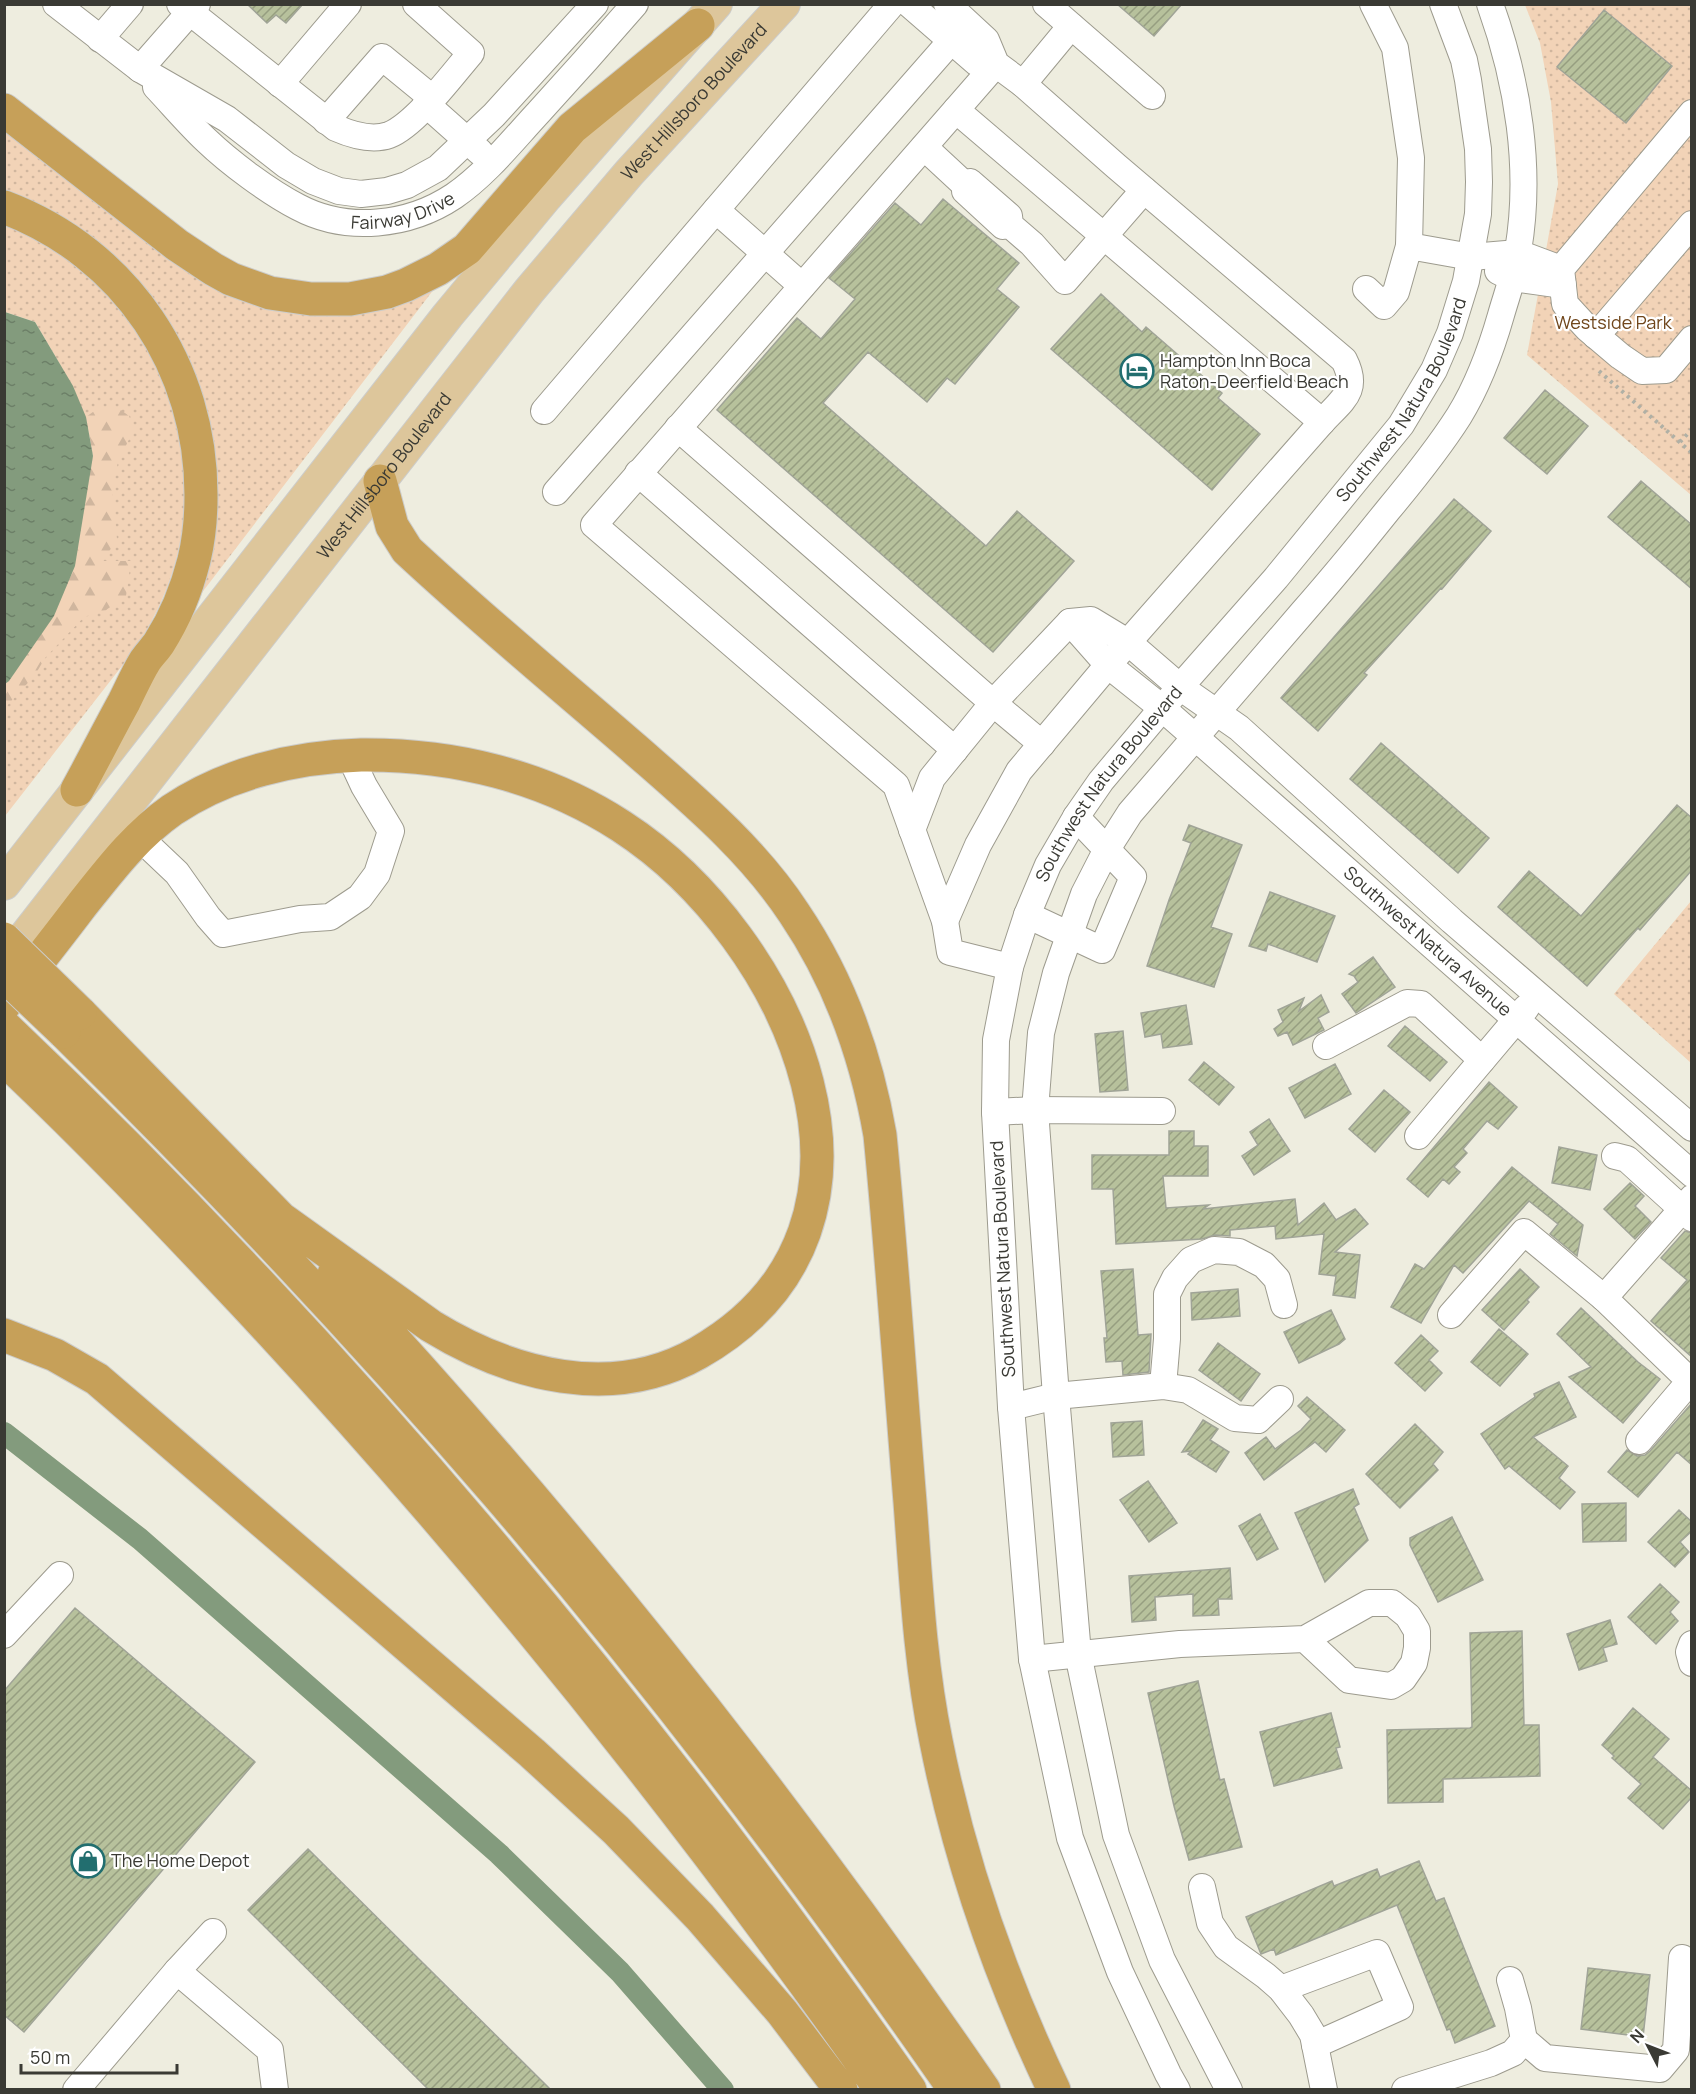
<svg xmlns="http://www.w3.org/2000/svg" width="1696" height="2094" font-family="Manrope,sans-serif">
  <defs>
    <pattern id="grass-dots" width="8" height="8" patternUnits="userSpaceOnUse" patternTransform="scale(1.5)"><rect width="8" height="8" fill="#f2d3b7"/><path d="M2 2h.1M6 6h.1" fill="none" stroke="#d0b69e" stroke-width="1.8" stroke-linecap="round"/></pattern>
    <pattern id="forest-firs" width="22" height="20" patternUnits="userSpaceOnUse" patternTransform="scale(1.5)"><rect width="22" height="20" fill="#f2d3b7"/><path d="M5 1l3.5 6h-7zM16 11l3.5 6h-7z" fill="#d0b69e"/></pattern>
    <pattern id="water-ripples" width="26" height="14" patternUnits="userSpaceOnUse" patternTransform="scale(1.5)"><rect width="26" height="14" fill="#839b7d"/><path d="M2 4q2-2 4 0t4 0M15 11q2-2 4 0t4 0" fill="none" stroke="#6c7f67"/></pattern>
    <pattern id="building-hatch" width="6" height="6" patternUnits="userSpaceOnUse" patternTransform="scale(1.5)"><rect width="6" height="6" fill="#b7c19c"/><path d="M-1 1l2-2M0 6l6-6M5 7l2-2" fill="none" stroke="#969e80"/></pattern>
  </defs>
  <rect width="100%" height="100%" fill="#eeeddf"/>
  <path fill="url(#grass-dots)" d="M1525 5H1691V495L1527 355 1558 184 1551 102 1540 43Z
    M4 122 228 287 441 280 194 603 200 404 62 220 18 195 5 190Z
    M5 223C17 228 31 232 42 239 55 247 67 258 78 268 92 279 106 291 118 305 160 354 184 421 188 485 189 495 186 506 184 517 178 568 163 604 136 648L5 816V684L9 681 93 456C88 405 60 365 35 322L5 312Z
    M1691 901V1063L1614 994Z"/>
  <path fill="url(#forest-firs)" d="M117 407 129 416 134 429 118 462 112 488 117 539 103 561H131L126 596 106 610 84 617 45 658 35 675 5 708V684L9 681 93 456 86 417 97 409Z"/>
  <path fill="url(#water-ripples)" d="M5 312 35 322 73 386 86 417 93 456 75 566 54 616 9 681 5 684Z"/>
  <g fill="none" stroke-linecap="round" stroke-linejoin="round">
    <path stroke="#839b7d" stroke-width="22" d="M4 1433 140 1539 499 1854 620 1972 723 2090"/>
  </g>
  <path fill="url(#building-hatch)" stroke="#a0a497" stroke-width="1.5" d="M247 4H303L286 23 276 15 267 23Z
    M1117 4H1182L1154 36Z
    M1604 10 1672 66 1626 123 1557 67Z
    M943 199 1019 263 997 289 1019 307 955 384 947 378 927 402 868 352 823 403 986 546 1017 511 1074 561 993 652 717 410 797 318 821 339 855 299 829 278 895 203 921 225Z
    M1101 294 1142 332 1146 327 1222 393 1218 398 1260 434 1212 490 1051 349Z
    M1545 390 1588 426 1547 474 1504 438Z
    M1641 481 1692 525V589L1608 517Z
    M1454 499 1491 531 1442 589 1441 588 1364 673 1367 675 1318 731 1281 698Z
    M1381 743 1489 838 1458 873 1350 779Z
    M1677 805 1692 818V870L1640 930 1638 928 1587 986 1498 907 1529 871 1581 916Z
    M1189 825 1242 845 1211 927 1232 934 1214 987 1147 966 1169 900 1191 843 1183 840Z
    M1270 892 1335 916 1317 962 1268 944 1266 951 1249 946Z
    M1373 957 1395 987 1356 1013 1342 994 1358 982 1354 976 1349 974Z
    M1321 995 1329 1012 1318 1018 1324 1030 1293 1045 1287 1032 1278 1036 1274 1029 1283 1022 1278 1010 1304 998 1299 1011Z
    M1186 1005 1192 1044 1163 1048 1161 1034 1145 1037 1141 1013Z
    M1405 1026 1447 1062 1430 1081 1388 1046Z
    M1123 1031 1128 1090 1100 1092 1095 1034Z
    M1204 1062 1234 1087 1219 1105 1189 1080Z
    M1335 1064 1351 1094 1305 1118 1289 1088Z
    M1489 1082 1517 1107 1498 1129 1487 1121 1463 1149 1467 1153 1454 1167 1460 1172 1449 1184 1443 1179 1428 1197 1407 1179Z
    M1384 1090 1410 1112 1375 1152 1349 1129Z
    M1269 1119 1290 1151 1254 1175 1242 1156 1258 1145 1250 1132Z
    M1169 1131H1194V1146H1208V1176H1163L1166 1208 1209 1205 1203 1209 1295 1199 1298 1225 1324 1203 1336 1220 1355 1209 1368 1224 1335 1252 1360 1255 1355 1298 1333 1295 1336 1276 1319 1274 1324 1234 1276 1239 1275 1226 1230 1230V1236L1215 1235 1202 1239 1116 1244 1113 1189H1092V1155H1169Z
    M1559 1147 1597 1155 1590 1190 1552 1183Z
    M1512 1167 1583 1225 1577 1256 1550 1234 1558 1224 1529 1201 1463 1273 1454 1265 1421 1323 1391 1307 1415 1264 1424 1269Z
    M1630 1183 1644 1196 1635 1206 1651 1222 1635 1239 1604 1209Z
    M1685 1231 1692 1233V1357L1651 1321 1687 1280 1661 1258Z
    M1133 1269 1138 1335 1151 1334 1149 1372 1123 1375 1122 1361 1106 1362 1104 1338H1107L1101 1271Z
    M1520 1269 1539 1287 1527 1300 1529 1302 1504 1330 1482 1310Z
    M1238 1289 1240 1316 1192 1320 1191 1293Z
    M1581 1308 1638 1362 1660 1379 1623 1423 1569 1377 1591 1367 1557 1334Z
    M1331 1310 1345 1339 1339 1344 1299 1363 1284 1332Z
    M1499 1329 1528 1354 1500 1386 1471 1362Z
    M1421 1335 1438 1351 1429 1360 1442 1373 1425 1391 1395 1363Z
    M1218 1343 1260 1374 1241 1401 1199 1370Z
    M1559 1382 1576 1417 1533 1437 1568 1466 1559 1478 1575 1492 1560 1509 1509 1466 1505 1469 1481 1434 1535 1397 1534 1394Z
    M1307 1397 1345 1430 1326 1452 1315 1442 1264 1480 1245 1453 1266 1437 1275 1449 1301 1430 1311 1419 1298 1406Z
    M1692 1403V1465L1677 1452 1638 1497 1608 1472 1627 1450 1637 1456 1645 1455 1650 1451Z
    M1203 1420 1218 1429 1210 1440 1229 1452 1216 1472 1188 1454 1191 1451 1182 1452Z
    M1142 1421 1144 1455 1113 1457 1111 1423Z
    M1415 1424 1443 1452 1433 1464 1438 1470 1400 1508 1366 1474Z
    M1148 1481 1177 1523 1149 1542 1120 1500Z
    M1353 1489 1359 1504 1354 1507 1368 1540 1325 1582 1295 1513Z
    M1626 1503V1541L1583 1542 1582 1504Z
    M1679 1510 1692 1522V1531L1680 1542 1689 1552 1675 1567 1648 1542Z
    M1260 1514 1278 1549 1257 1560 1239 1526Z
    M1452 1517 1483 1580 1438 1602 1410 1545V1538Z
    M1230 1568 1232 1599H1218L1219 1615 1193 1616V1594L1155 1597 1156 1620 1132 1622 1129 1576Z
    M1660 1584 1679 1602 1670 1612 1678 1621 1656 1644 1628 1617Z
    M75 1608 255 1762 24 2032 4 2015V1691Z
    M1610 1620 1617 1644 1603 1648 1607 1661 1579 1670 1567 1634Z
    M1522 1631 1524 1725H1539L1540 1776 1443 1779V1802L1388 1803 1387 1730 1470 1728 1472 1727 1470 1633Z
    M1198 1681 1220 1780 1224 1779 1242 1847 1189 1860 1174 1806 1148 1693Z
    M1633 1708 1669 1739 1653 1757 1692 1791V1797L1663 1829 1628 1798 1641 1784 1612 1758 1614 1756 1602 1745Z
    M1331 1713 1340 1747 1336 1748 1342 1768 1274 1786 1260 1732Z
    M308 1849 551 2090H429L248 1910Z
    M1419 1861 1436 1901 1444 1898 1495 2026 1455 2043 1450 2029 1447 2030 1397 1905 1276 1955 1274 1949 1261 1954 1246 1917 1332 1881 1334 1886 1377 1869 1380 1877Z
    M1588 1968 1650 1975 1643 2037 1581 2029Z"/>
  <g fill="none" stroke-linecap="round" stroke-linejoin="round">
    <g stroke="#9d9b8e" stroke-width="28">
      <g id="minor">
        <path d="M56 4 140 69 227 119 286 165 313 181 339 191 361 194 387 191 407 185 438 168 494 115 595 4"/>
        <path d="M180 4 336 128C352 135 372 141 389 135 416 124 452 75 471 53L416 4"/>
        <path d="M909 4 977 63 996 64"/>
        <path d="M947 4 986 40 996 64 1023 84 1116 166 1344 360C1360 391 1342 400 1322 422L956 110"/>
        <path d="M1046 4 1152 96"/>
        <path d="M1373 4 1395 48 1411 158 1409 246"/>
        <path d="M100 39 130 4"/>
        <path d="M996 64 594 525 896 785 945 921 950 952 1010 967"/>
        <path d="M140 69 197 4"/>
        <path d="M280 84 348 4"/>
        <path d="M1023 84 1071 26"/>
        <path id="s1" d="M156 87C173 105 189 124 206 140 230 163 269 192 298 207 347 233 409 226 454 196 486 174 512 141 538 113 571 77 603 41 635 4"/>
        <path d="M426 104 480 152"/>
        <path d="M1692 113 1561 269 1565 304 1587 328 1620 356 1642 371 1666 370 1692 339"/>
        <path d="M326 121 382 57 432 98"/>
        <path d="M924 147 965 185"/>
        <path d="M716 210 802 286"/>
        <path d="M1010 225 1009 216 970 182 965 185V191L1003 226 1010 225 1032 244 1065 281 1144 190"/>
        <path d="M1498 271 1512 278 1563 285"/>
        <path d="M1366 289 1384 306 1396 292 1409 246 1471 257 1518 253 1561 269"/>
        <path d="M1596 336 1692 224"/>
        <path d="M544 411 892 4"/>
        <path d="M678 428 993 703 1070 622 1091 620 1129 643 1180 687 1239 728 1452 921 1692 1128"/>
        <path d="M638 473 955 750"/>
        <path d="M556 492 951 41"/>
        <path id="s2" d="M1070 622 1108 665 1162 708 1692 1174"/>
        <path d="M912 830 932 778 993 703 1042 744"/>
        <path d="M139 837 177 873 208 917 223 934 300 919 330 917 360 897 377 874 391 831 364 786 350 756"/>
        <path d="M1027 915 1102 950 1133 877 1076 817"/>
        <path d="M945 921 978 845 1019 771 1108 665 1322 422"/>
        <path d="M1326 1046 1407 1003 1421 1004 1482 1060"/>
        <path d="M995 1112 1035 1110 1162 1111"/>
        <path d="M1418 1136 1526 1008"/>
        <path d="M1615 1156 1627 1159 1692 1218"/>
        <path d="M1604 1298 1692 1198"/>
        <path d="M1451 1315 1524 1232 1604 1298 1690 1381 1639 1441"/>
        <path d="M1163 1386 1167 1339V1294L1175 1278 1191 1260 1214 1250 1239 1252 1264 1265 1277 1279 1284 1305"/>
        <path d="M1011 1407 1056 1396 1163 1386 1188 1390 1235 1418 1258 1420 1280 1399"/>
        <path d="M4 1635 60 1575"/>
        <path d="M1692 1644 1689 1652 1692 1663"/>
        <path d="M1032 1659 1180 1644 1305 1639 1369 1603H1392L1408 1616 1417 1631V1648L1414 1663 1403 1679 1391 1686 1349 1680 1305 1639"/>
        <path d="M1202 1887 1210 1923 1226 1947 1266 1976 1281 1989 1301 2015 1313 2035 1324 2090"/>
        <path d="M177 1971 213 1932"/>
        <path d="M1281 1989 1377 1953 1400 2007 1315 2045"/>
        <path d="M1524 2040 1545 2058 1660 2069 1676 2050 1682 1958"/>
        <path d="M76 2090 177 1971 270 2050 275 2090"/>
        <path id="s3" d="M1177 2090 1168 2074 1120 1972 1070 1838 1032 1659 1011 1407 995 1112 996 1040 1010 967 1027 915 1048 865 1076 817 1101 781 1180 687 1276 578 1401 425 1434 370 1450 333 1466 281 1478 214 1479 182 1478 149 1468 80 1464 60 1443 4"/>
        <path d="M1229 2090 1162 1960 1116 1835 1078 1654 1056 1396 1035 1110 1041 1033 1056 973 1084 894 1107 849 1130 813C1187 746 1245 679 1303 612 1332 579 1360 545 1388 510 1413 480 1438 449 1459 416 1478 385 1491 350 1501 315 1507 294 1515 273 1518 251 1532 169 1518 82 1490 4"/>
        <path d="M1405 2090 1491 2063 1513 2053 1524 2040 1518 2008 1510 1980"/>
      </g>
    </g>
    <g stroke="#ccccca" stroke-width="34">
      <g id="major">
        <path d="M4 884 448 315 546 197 716 4"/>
        <path id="s4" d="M4 963 529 291 629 173 784 4"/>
      </g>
    </g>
    <g stroke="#ccccca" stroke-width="35">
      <path id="highway" d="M4 110 177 245 213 269 231 279 270 293 311 299H350L387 292 406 285 438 269 467 249 572 128 698 25
        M4 207C126 253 202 367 201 497 201 518 199 539 194 560 187 588 175 618 159 643 155 649 149 655 145 661 137 674 131 688 124 702 108 731 93 761 77 790
        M380 481 392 526 407 550C481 619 560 684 636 750 693 800 752 849 794 913 840 981 866 1054 880 1135 892 1257 900 1380 910 1502 916 1582 920 1663 936 1741 960 1862 1001 1979 1054 2090
        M4 1005C30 972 56 939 81 906 109 871 135 836 172 810 227 773 295 757 361 755 453 754 544 776 621 826 791 936 922 1225 698 1353 612 1402 511 1375 431 1326L283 1220
        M80 1013 299 1237
        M4 1026C341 1346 644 1709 910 2090
        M64 1032C214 1180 359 1334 497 1494 660 1684 812 1884 955 2090
        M4 1059C87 1137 165 1219 243 1302 474 1549 686 1813 881 2090
        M334 1274C570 1528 788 1804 984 2090
        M4 1335 55 1355 97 1379 532 1753 616 1830 700 1917 782 2012 841 2090"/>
    </g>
    <path stroke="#b0b0a5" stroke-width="4" stroke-dasharray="3 4.5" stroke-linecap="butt" d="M1599 371 1692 453
      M1680 442 1692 429"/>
    <use href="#minor" stroke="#fff" stroke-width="26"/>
    <use href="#major" stroke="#ddc69b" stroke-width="32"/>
    <use href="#highway" stroke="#c6a059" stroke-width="33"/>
    <g stroke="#ccccca" stroke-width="35" stroke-linecap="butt">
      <path id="highway-bridge" d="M4 939 80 1013
        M4 975 64 1032"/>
    </g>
    <use href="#highway-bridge" stroke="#c6a059" stroke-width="33"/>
  </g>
  <defs>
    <g id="hotel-ring" transform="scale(1.725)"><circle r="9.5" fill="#fff" stroke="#226e6f" stroke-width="1.5"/><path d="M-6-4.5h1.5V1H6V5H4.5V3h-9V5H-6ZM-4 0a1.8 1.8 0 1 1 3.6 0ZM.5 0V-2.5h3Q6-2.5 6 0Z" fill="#226e6f"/></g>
    <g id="shop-ring" transform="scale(1.725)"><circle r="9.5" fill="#fff" stroke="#226e6f" stroke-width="1.5"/><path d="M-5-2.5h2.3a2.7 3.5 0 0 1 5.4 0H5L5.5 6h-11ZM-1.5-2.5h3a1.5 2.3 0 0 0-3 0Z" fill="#226e6f"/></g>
  </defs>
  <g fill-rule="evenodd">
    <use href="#hotel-ring" x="1137" y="371"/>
    <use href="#shop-ring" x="88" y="1861"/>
  </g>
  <g text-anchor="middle" stroke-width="4.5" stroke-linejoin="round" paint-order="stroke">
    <g font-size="18" fill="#3a3a34" stroke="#fff">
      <text dy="6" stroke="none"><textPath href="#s4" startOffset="1104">West Hillsboro Boulevard</textPath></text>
      <text dy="6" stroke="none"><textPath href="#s1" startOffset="296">Fairway Drive</textPath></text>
      <text dy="6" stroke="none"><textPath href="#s3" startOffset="1848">Southwest Natura Boulevard</textPath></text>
      <text dy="6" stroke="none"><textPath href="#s4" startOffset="618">West Hillsboro Boulevard</textPath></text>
      <text dy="6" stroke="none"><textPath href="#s3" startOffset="1362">Southwest Natura Boulevard</textPath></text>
      <text dy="6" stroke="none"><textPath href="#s2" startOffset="480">Southwest Natura Avenue</textPath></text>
      <text transform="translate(1003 1259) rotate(-93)" y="6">Southwest Natura Boulevard</text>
    </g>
    <g font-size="18" fill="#70461b" stroke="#fff">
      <text x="1613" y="329">Westside Park</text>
    </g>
    <g font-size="18" fill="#3a3a34" stroke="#fff" text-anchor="start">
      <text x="1160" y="367">Hampton Inn Boca<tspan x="1160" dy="21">Raton-Deerfield Beach</tspan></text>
      <text x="111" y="1867">The Home Depot</text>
    </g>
  </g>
  <rect width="1696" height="2094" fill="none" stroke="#3a3a34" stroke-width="12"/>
  <g transform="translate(1648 2046) rotate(312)" stroke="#ffffff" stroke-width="4.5" paint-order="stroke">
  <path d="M0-4.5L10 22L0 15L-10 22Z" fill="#3a3a34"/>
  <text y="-9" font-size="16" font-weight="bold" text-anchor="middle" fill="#3a3a34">N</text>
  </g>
  <path d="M21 2064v9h156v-9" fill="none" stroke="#3a3a34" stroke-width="3"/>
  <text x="30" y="2064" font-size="18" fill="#3a3a34" stroke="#ffffff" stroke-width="4.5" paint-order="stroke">50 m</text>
</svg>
